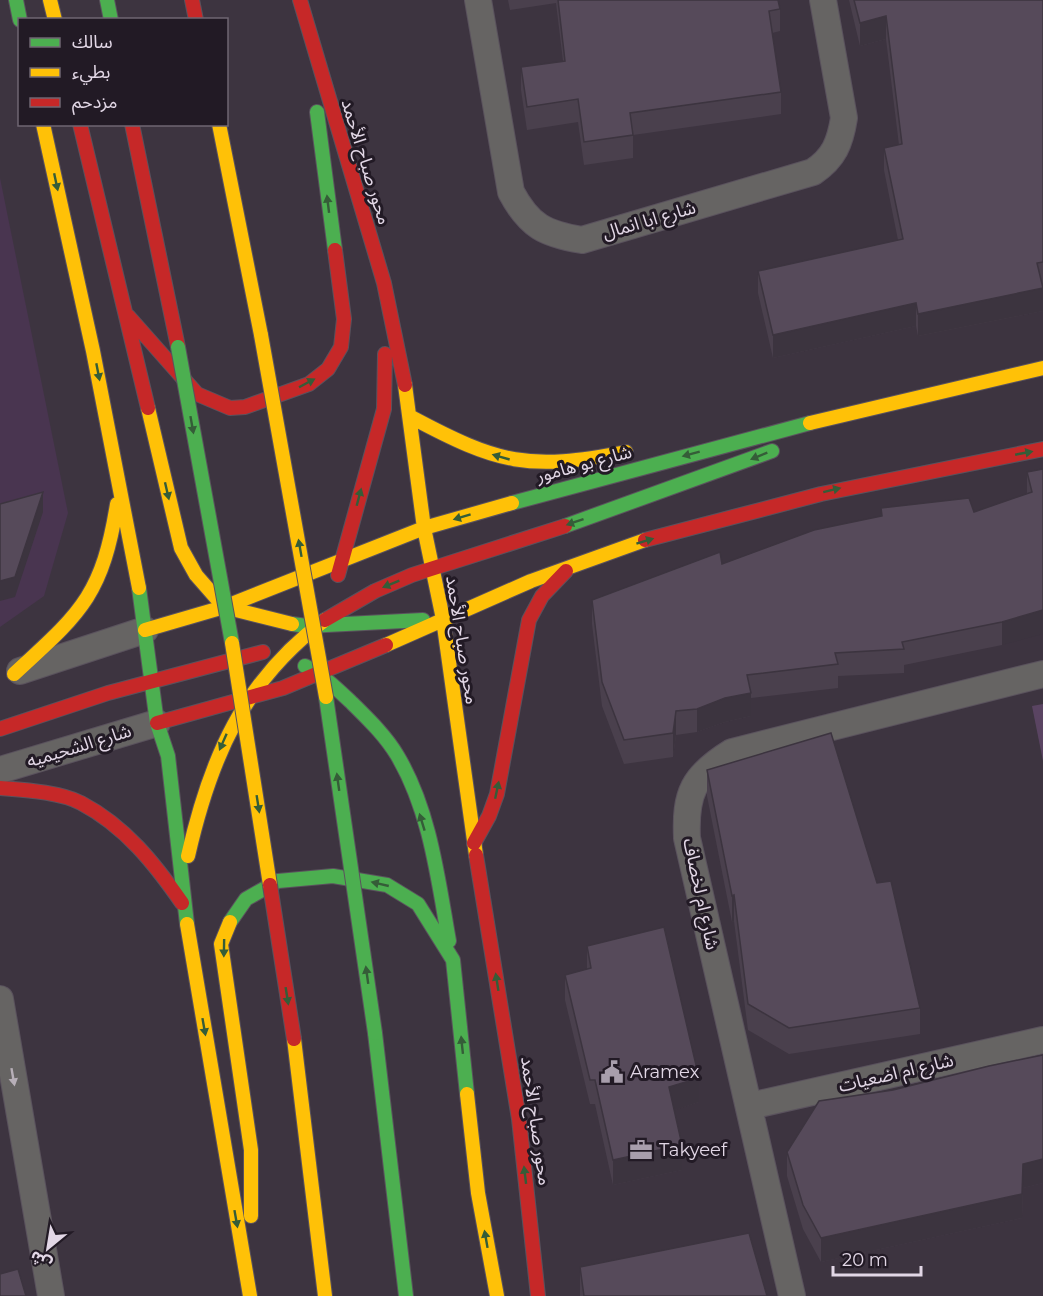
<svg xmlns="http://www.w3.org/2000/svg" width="1043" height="1296" font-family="Montserrat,'Noto Sans Arabic',sans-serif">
  <rect width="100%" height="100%" fill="#3d3440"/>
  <path fill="#493550" d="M0 178 68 513 44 596 0 627Z"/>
  <path fill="#5a4462" d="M1043 704V761L1032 706Z"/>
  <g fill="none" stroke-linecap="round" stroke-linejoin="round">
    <g stroke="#5a525d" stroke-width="28">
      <path id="street" d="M478 0 511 192C529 226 545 234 582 240L813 172C834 158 840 143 844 118L823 0
        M20 671 145 630
        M0 770 157 723
        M0 999 51 1296
        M750 1106 1043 1040
        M792 1296 687 838C685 793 693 776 732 752L1043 674"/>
    </g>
    <g stroke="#5a525d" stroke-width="16">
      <path id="fast" d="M16 0 20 20
        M107 0 111 20
        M317 112 335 250
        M512 503 810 423
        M565 526 772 451
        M139 588 157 723 168 756 187 924
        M292 624 307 626 423 620
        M305 666C323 675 337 689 352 703 368 719 385 735 397 755 430 810 438 879 449 941
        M230 922 246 899 278 881 333 876 387 885 418 904 453 960 467 1094
        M375 1033 406 1296"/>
    </g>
    <g stroke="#5a525d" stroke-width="16">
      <path id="slow" d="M50 0 55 20
        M43 124 93 351 139 588
        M219 124 261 335
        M405 385 424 528 443 619 476 855
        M148 408 181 548 196 575 224 607 292 624
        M411 417C499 464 528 471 626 452
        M810 423 1043 368
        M145 630 224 607 424 528 512 503
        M386 645 531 581 645 540
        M14 674C80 613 102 597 117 504
        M188 856C210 759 243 681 325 620
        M230 922 221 944 251 1150V1216
        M187 924 250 1296
        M294 1039 325 1296
        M467 1094 478 1193 497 1296"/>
    </g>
    <g stroke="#5a525d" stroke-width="16">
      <path id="jam" d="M192 0 196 20
        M300 0 384 283 405 385
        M80 124 148 408
        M132 124 178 347
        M128 316 197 394 230 408 245 407 309 384 328 369 341 347 344 319 335 250
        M645 540 821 494 1043 449
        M338 575 384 409 385 354
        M325 620 375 591 412 575 565 526
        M157 723 283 688 386 645
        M0 729 108 693 263 652
        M0 788C24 790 60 792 81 803 125 826 155 864 182 903
        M474 843 489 816 497 794 529 620 542 596 566 571
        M476 855 519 1119 538 1296"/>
    </g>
    <use href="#street" stroke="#666463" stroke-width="26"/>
    <use href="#fast" stroke="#4caf50" stroke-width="14"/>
    <use href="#slow" stroke="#ffc107" stroke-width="14"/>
    <use href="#jam" stroke="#c62828" stroke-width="14"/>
    <g stroke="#5a525d" stroke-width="16" stroke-linecap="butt">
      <path id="fast-bridge" d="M178 347 232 643
        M326 697 375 1033"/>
    </g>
    <g stroke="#5a525d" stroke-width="16" stroke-linecap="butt">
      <path id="slow-bridge" d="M261 335 326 697
        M232 643 270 885"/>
    </g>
    <g stroke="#5a525d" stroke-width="16" stroke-linecap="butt">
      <path id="jam-bridge" d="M270 885 294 1039"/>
    </g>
    <use href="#fast-bridge" stroke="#4caf50" stroke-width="14"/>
    <use href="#slow-bridge" stroke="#ffc107" stroke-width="14"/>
    <use href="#jam-bridge" stroke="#c62828" stroke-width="14"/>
  </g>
  <path fill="#4a404d" d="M508 0H778L780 9V31L772 33 781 92V114L633 135V158L584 165 578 122 527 130 521 90V67L563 61 556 3 510 10Z
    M849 0H1043V284H1042L1043 311 918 336 916 326 773 358 758 293V271L898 240 884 170V148L899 145 886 39 860 46Z
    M1043 469 1002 645 904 665V673L838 676V688L751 698V716L725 722 697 732 676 735 673 757 624 764 602 706 592 624V600L722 564 881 516V508L974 512 1027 494V472Z
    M707 770 920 1008V1034L789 1054 748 1030 734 921 732 922 707 796Z
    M587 946 699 1102 674 1110 682 1170 613 1185 595 1104H590L565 1000V975L587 969Z
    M1043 1055V1183L1023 1188 1022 1218 821 1262 803 1229 787 1176V1152L893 1090Z
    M580 1267 767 1296H580Z"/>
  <path fill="#3c343f" d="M886 16V39L860 46V23Z
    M1043 288V311L918 336V314Z
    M916 303V326L773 358V335Z
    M43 492V512L15 597 0 601V581Z
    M1043 610V634L1002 645V622Z
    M751 693V716L725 722 697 732V709L725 698Z
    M676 711V735L673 757V733Z
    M734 895V921L732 922V896Z
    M699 1078V1102L669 1112V1087Z
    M682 1145V1170L613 1185V1160Z
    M1043 1159V1183L1023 1188 1022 1218 821 1262V1238L1023 1164Z"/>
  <path fill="#564a5a" stroke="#3c343f" stroke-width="1.5" d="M558 0H778L780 9 769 11 781 92 630 113 633 135 584 142 578 99 527 107 521 67 565 61Z
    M854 0H1043V262L1037 263 1043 288 918 314 916 303 773 335 758 271 903 239 884 148 902 144 886 16 860 23Z
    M1043 469V610L1002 622 902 642 904 649 835 653 838 664 747 675 751 693 725 698 697 709 676 711 673 733 624 740 602 682 592 600 720 552 722 564 814 530 882 516 881 508 969 498 974 512 1032 492 1027 472Z
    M43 492 15 577 0 581V504Z
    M831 733 877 883 891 881 920 1008 789 1028 748 1004 734 895 732 896 707 770Z
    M664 927 699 1078 669 1087 682 1145 613 1160 595 1080H590L565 975 591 968 587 946Z
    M1043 1055V1159L1023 1164 1022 1194 821 1238 803 1205 787 1152 819 1101 893 1090 989 1066Z
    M749 1233 767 1296H584L580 1267Z
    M18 1269 26 1296H0V1274Z"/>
  <defs><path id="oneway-solid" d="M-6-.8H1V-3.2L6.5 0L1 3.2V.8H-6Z" transform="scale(1.5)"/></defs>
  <g fill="#355d38">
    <use href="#oneway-solid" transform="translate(56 182) rotate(78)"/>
    <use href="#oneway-solid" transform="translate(328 204) rotate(-97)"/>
    <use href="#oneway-solid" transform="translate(98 372) rotate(79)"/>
    <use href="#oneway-solid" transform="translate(307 383) rotate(-28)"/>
    <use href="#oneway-solid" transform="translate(192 425) rotate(80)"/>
    <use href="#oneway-solid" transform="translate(1024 453) rotate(-11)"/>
    <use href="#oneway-solid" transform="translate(691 454) rotate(165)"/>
    <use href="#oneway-solid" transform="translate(759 456) rotate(158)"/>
    <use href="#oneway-solid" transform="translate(501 457) rotate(-164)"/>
    <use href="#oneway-solid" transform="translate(832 490) rotate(-14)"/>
    <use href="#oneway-solid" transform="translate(167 491) rotate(77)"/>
    <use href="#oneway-solid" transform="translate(359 497) rotate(-75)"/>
    <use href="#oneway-solid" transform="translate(462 517) rotate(163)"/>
    <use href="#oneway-solid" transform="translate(575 522) rotate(161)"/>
    <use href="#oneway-solid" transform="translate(645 541) rotate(-17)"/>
    <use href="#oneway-solid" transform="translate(300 548) rotate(-100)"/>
    <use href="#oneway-solid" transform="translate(391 584) rotate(158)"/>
    <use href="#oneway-solid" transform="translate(223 742) rotate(114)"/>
    <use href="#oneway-solid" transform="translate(338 782) rotate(-98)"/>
    <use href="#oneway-solid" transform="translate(497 790) rotate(-78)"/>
    <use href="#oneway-solid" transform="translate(258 804) rotate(81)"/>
    <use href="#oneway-solid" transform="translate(422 822) rotate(-107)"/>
    <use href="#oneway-solid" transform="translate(380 884) rotate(-167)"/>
    <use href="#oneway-solid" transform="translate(224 948) rotate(91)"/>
    <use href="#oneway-solid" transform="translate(367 975) rotate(-98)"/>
    <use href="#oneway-solid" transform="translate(497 982) rotate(-99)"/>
    <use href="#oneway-solid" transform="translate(287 996) rotate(81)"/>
    <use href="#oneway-solid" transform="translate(204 1027) rotate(80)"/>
    <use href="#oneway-solid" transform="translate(462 1045) rotate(-96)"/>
    <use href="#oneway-solid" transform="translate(525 1175) rotate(-97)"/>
    <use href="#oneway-solid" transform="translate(236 1219) rotate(80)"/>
    <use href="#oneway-solid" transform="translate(486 1239) rotate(-100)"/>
  </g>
  <use fill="#b7afb8" href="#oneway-solid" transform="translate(13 1077) rotate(80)"/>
  <defs>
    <g id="civic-bare" transform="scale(1.8)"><path d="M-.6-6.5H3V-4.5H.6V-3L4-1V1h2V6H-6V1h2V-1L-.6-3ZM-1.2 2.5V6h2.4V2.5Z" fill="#a89eac" stroke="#221a25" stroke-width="2.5" paint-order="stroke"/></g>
    <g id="office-bare" transform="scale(1.8)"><path d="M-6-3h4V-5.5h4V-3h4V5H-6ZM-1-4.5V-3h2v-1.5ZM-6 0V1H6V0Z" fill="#a89eac" stroke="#221a25" stroke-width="2.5" paint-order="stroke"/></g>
  </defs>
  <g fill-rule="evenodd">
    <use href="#civic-bare" x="612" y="1072"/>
    <use href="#office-bare" x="641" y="1150"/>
  </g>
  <g text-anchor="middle" stroke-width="6" stroke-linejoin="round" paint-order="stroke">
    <g font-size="18" fill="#e2d7e6" stroke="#221a25">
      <text transform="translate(366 162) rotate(73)" y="6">محور صباح الأحمد</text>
      <text transform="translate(649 220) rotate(-16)" y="6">شارع ابا انمال</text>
      <text transform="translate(584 464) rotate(-15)" y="6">شارع بو هامور</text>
      <text transform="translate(462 640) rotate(81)" y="6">محور صباح الأحمد</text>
      <text transform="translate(79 746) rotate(-17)" y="6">شارع الشحيميه</text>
      <text transform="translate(701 894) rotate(78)" y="6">شارع ام لخصاف</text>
      <text transform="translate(896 1073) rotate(-13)" y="6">شارع ام اضعيات</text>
      <text transform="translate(536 1121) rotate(82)" y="6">محور صباح الأحمد</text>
    </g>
    <g font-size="18" fill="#e2d7e6" stroke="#221a25" text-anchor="start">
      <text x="630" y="1078">Aramex</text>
      <text x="659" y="1156">Takyeef</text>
    </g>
  </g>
  <rect x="18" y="18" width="210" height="108" fill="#221a25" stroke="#6f6672" stroke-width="1.5"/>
  <rect x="30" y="38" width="30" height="9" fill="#4caf50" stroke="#6f6672" stroke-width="1.5"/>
  <text x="72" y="48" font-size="18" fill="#e2d7e6">سالك</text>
  <rect x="30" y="68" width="30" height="9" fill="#ffc107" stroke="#6f6672" stroke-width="1.5"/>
  <text x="72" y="78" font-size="18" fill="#e2d7e6">بطيء</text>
  <rect x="30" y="98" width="30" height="9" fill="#c62828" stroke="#6f6672" stroke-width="1.5"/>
  <text x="72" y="108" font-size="18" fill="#e2d7e6">مزدحم</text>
  <g transform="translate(48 1248) rotate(210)" stroke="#221a25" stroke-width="4.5" paint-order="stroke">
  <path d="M0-4.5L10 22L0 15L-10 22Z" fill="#e2d7e6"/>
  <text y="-9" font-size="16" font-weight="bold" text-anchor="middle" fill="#e2d7e6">ش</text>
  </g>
  <path d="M833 1266v9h88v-9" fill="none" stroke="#e2d7e6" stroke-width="3"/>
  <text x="842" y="1266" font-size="18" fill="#e2d7e6" stroke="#221a25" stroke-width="4.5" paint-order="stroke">20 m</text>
</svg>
